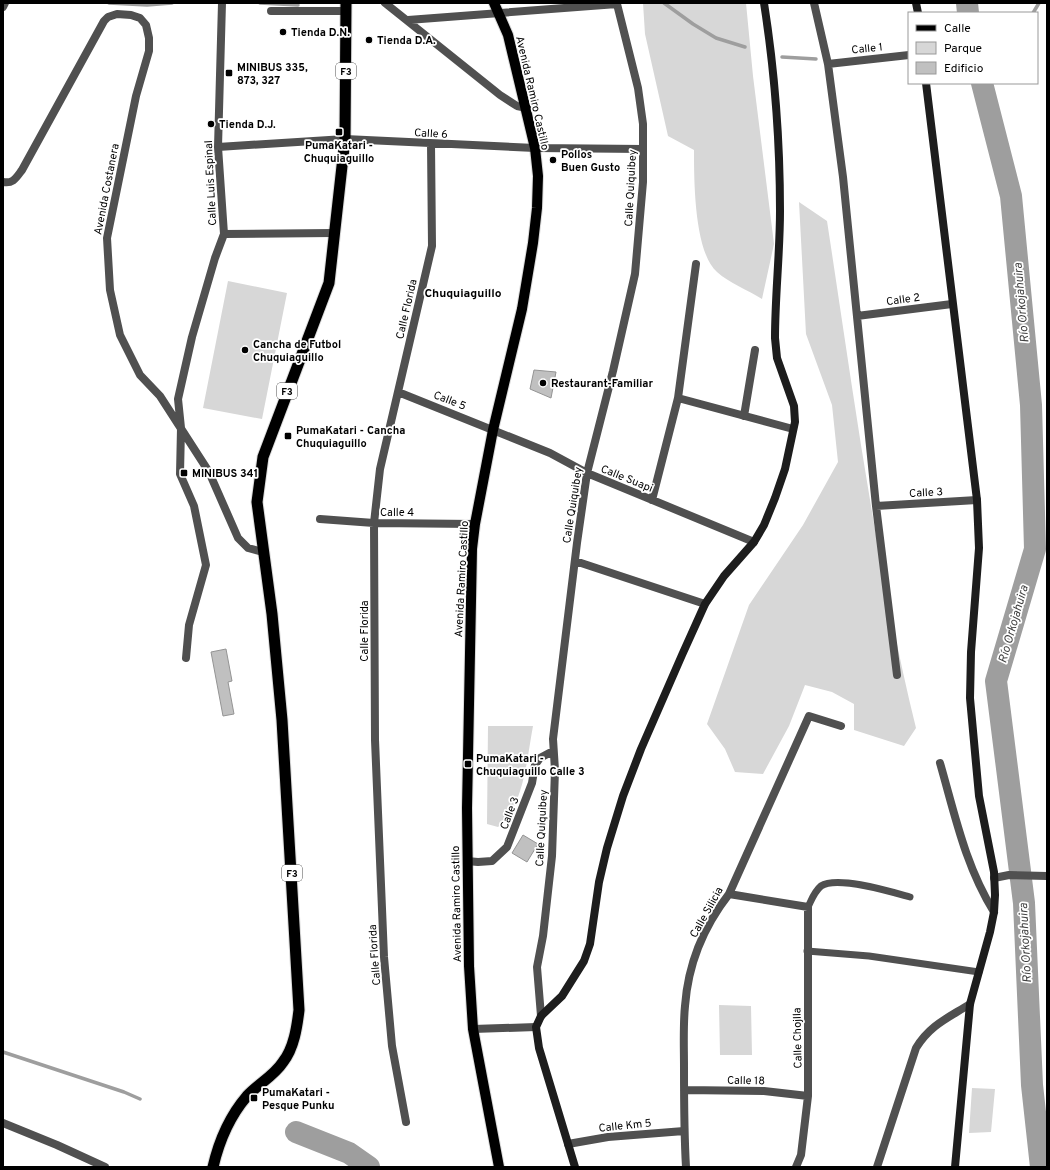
<svg xmlns="http://www.w3.org/2000/svg" width="1050" height="1170" font-family="Overpass,sans-serif">
  <rect width="100%" height="100%" fill="#fff"/>
  <path fill="#d7d7d7" d="M643 3H746L753 76 774 244 762 299C748 290 729 283 717 272 694 252 694 179 694 150L668 136 645 34Z
    M799 202 827 221C853 390 875 561 916 728L904 746 854 730V704L832 692 805 685 789 726 763 774 735 772 725 749 707 724 749 605 803 525 838 462 832 405 806 334Z
    M228 281 287 293 262 419 203 408Z
    M488 726H533C527 757 524 807 498 827L487 824Z
    M719 1005 751 1006 752 1055H720Z
    M972 1088 995 1089 991 1132 969 1133Z"/>
  <g fill="none" stroke-linecap="round" stroke-linejoin="round">
    <path stroke="#9e9e9e" stroke-width="3.5" d="M109 3 147 5 172 3
      M260 3 298 5
      M664 3 693 24 716 38 745 47
      M1033 13 1039 3
      M782 57 816 59
      M3 1052 124 1092 140 1099"/>
    <path stroke="#9e9e9e" stroke-width="22" d="M967 3 968 13
      M982 83 1011 196 1031 405 1035 549 996 681 1024 903 1032 1085 1041 1167
      M296 1132 349 1153 369 1167"/>
  </g>
  <path fill="#c0c0c0" stroke="#949494" d="M534 370 556 372 551 398 530 389Z
    M226 649 232 681 228 682 234 714 223 716 211 652Z
    M523 835 538 844 527 862 512 853Z"/>
  <g fill="none" stroke-linecap="round" stroke-linejoin="round">
    <g stroke="#dbdbdb" stroke-width="12">
      <path id="primary" d="M494 3 508 35 535 148 538 176 537 208 533 243 522 309 493 430 475 524 472 549 467 808 469 966 473 1029 499 1167"/>
    </g>
    <g stroke="#dbdbdb" stroke-width="13">
      <path id="trunk" d="M213 1167C219 1141 229 1117 247 1096 258 1084 274 1076 283 1062 294 1048 297 1027 299 1010L282 720 272 614 257 502 263 457 329 283 345 139 346 3"/>
    </g>
    <path stroke="#505050" stroke-width="7" d="M808 907C812 899 814 892 821 886 837 875 892 892 910 897
      M807 951 869 956 979 972"/>
    <path stroke="#505050" stroke-width="8" d="M385 3 500 95 517 106 527 108
      M814 3 828 64 843 177 876 506 897 675
      M3 7 5 3
      M271 11H346
      M408 20 617 4 638 88 643 124V182L635 274 613 371 587 473 577 543 553 739 555 770 552 856 543 936 537 967 541 1016
      M828 64 909 55
      M218 147 345 139 535 148 643 149
      M3 182C13 184 16 178 22 170L104 21 108 17 117 14 131 15 140 18 146 25 149 38V51L136 96 107 238 110 290 120 335 140 375 160 396 209 472 238 538 248 548 263 552
      M224 234 333 233
      M857 316 952 304
      M398 392 550 453 587 473 754 542
      M678 398 793 429
      M744 416 755 350
      M652 500 678 398 696 264
      M876 506 977 500
      M320 519 374 523 475 524
      M575 561 705 604
      M186 658 189 625 206 565 194 506 180 474 181 428 178 399 192 337 215 258 224 234 218 147 222 3
      M940 763C955 815 965 865 994 912
      M467 861 478 862 492 861 507 847 532 783 535 765 540 758 553 751
      M994 878 1009 875 1047 876
      M729 894 808 907V1096L801 1155 796 1167
      M473 1029 536 1027
      M684 1090 764 1091 808 1096
      M406 1122 392 1046 384 957 375 740 374 523 380 469 432 246 431 144
      M3 1123 57 1145 105 1167
      M568 1144 608 1137 684 1131
      M686 1167C684 1133 684 1100 684 1067 684 1047 683 1026 685 1006 688 965 704 926 729 894L809 716 841 726
      M877 1167 916 1048C930 1025 948 1018 970 1004"/>
    <path stroke="#1d1d1d" stroke-width="8" d="M916 3 918 13
      M926 83 977 500 979 548 971 652 970 698 979 796 994 872 995 895 994 912 990 932 970 1004 955 1167
      M575 1167 539 1048 536 1027 541 1016 562 996 584 961 590 944 599 882 607 848 623 796 641 749 682 655 705 604 724 576 754 542 764 525 775 498 785 469 795 422 794 406 777 358 775 338C775 296 780 253 780 211 780 140 775 73 764 3"/>
    <use href="#primary" stroke="#000" stroke-width="10"/>
    <use href="#trunk" stroke="#000" stroke-width="11"/>
  </g>
  <g fill="#000" stroke="#fff" stroke-width="1.5">
    <circle cx="283" cy="32" r="4"/>
    <circle cx="369" cy="40" r="4"/>
    <rect x="225" y="69" width="8" height="8" rx="2"/>
    <circle cx="211" cy="124" r="4"/>
    <rect x="335" y="128" width="8" height="8" rx="2"/>
    <circle cx="553" cy="160" r="4"/>
    <circle cx="245" cy="350" r="4"/>
    <circle cx="543" cy="383" r="4"/>
    <rect x="284" y="432" width="8" height="8" rx="2"/>
    <rect x="180" y="469" width="8" height="8" rx="2"/>
    <rect x="464" y="760" width="8" height="8" rx="2"/>
    <rect x="250" y="1094" width="8" height="8" rx="2"/>
  </g>
  <g text-anchor="middle" stroke-width="3.5" stroke-linejoin="round" paint-order="stroke">
    <g fill="#fff" stroke="#4c4c4c" stroke-width="1">
      <rect x="336" y="63" width="20" height="16" rx="3"/>
      <rect x="277" y="383" width="20" height="16" rx="3"/>
      <rect x="282" y="865" width="20" height="16" rx="3"/>
    </g>
    <g font-size="10" font-weight="bold" fill="#000">
      <text x="346" y="75">F3</text>
      <text x="287" y="395">F3</text>
      <text x="292" y="877">F3</text>
    </g>
    <g font-size="11" font-weight="bold" fill="#000" stroke="#fff" text-anchor="start">
      <text x="291" y="36">Tienda D.N.</text>
      <text x="377" y="44">Tienda D.A.</text>
      <text x="237" y="71">MINIBUS 335,<tspan x="237" dy="13">873, 327</tspan></text>
      <text x="219" y="128">Tienda D.J.</text>
      <text x="339" y="149" text-anchor="middle">PumaKatari -<tspan x="339" dy="13">Chuquiaguillo</tspan></text>
      <text x="561" y="158">Pollos<tspan x="561" dy="13">Buen Gusto</tspan></text>
      <text x="253" y="348">Cancha de Futbol<tspan x="253" dy="13">Chuquiaguillo</tspan></text>
      <text x="551" y="387">Restaurant-Familiar</text>
      <text x="296" y="434">PumaKatari - Cancha<tspan x="296" dy="13">Chuquiaguillo</tspan></text>
      <text x="192" y="477">MINIBUS 341</text>
      <text x="476" y="762">PumaKatari -<tspan x="476" dy="13">Chuquiaguillo Calle 3</tspan></text>
      <text x="262" y="1096">PumaKatari -<tspan x="262" dy="13">Pesque Punku</tspan></text>
    </g>
    <g font-size="11" fill="#000" stroke="#fff">
      <text transform="translate(867 48) rotate(-6)" y="4">Calle 1</text>
      <text transform="translate(533 93) rotate(77)" y="4">Avenida Ramiro Castillo</text>
      <text transform="translate(431 133) rotate(3)" y="4">Calle 6</text>
      <text transform="translate(210 183) rotate(-93)" y="4">Calle Luis Espinal</text>
      <text transform="translate(630 188) rotate(-87)" y="4">Calle Quiquibey</text>
      <text transform="translate(106 189) rotate(-79)" y="4">Avenida Costanera</text>
      <text transform="translate(903 299) rotate(-8)" y="4">Calle 2</text>
      <text transform="translate(406 309) rotate(-77)" y="4">Calle Florida</text>
      <text transform="translate(450 400) rotate(21)" y="4">Calle 5</text>
      <text transform="translate(627 478) rotate(22)" y="4">Calle Suapi</text>
      <text transform="translate(926 492) rotate(-3)" y="4">Calle 3</text>
      <text transform="translate(572 505) rotate(-81)" y="4">Calle Quiquibey</text>
      <text x="397" y="516">Calle 4</text>
      <text transform="translate(461 579) rotate(-87)" y="4">Avenida Ramiro Castillo</text>
      <text transform="translate(364 631) rotate(-90)" y="4">Calle Florida</text>
      <text transform="translate(509 813) rotate(-69)" y="4">Calle 3</text>
      <text transform="translate(541 828) rotate(-87)" y="4">Calle Quiquibey</text>
      <text transform="translate(456 904) rotate(-91)" y="4">Avenida Ramiro Castillo</text>
      <text transform="translate(706 912) rotate(-61)" y="4">Calle Silicia</text>
      <text transform="translate(374 955) rotate(-94)" y="4">Calle Florida</text>
      <text transform="translate(797 1038) rotate(-91)" y="4">Calle Chojlla</text>
      <text transform="translate(746 1080) rotate(1)" y="4">Calle 18</text>
      <text transform="translate(625 1125) rotate(-6)" y="4">Calle Km 5</text>
    </g>
    <g font-size="12" font-weight="bold" fill="#000" stroke="#fff">
      <text x="463" y="297">Chuquiaguillo</text>
    </g>
    <g font-size="12" font-style="italic" fill="#3f3f3f" stroke="#fff">
      <text transform="translate(1021 303) rotate(-95)" y="4">Río Orkojahuira</text>
      <text transform="translate(1013 624) rotate(-74)" y="4">Río Orkojahuira</text>
      <text transform="translate(1025 943) rotate(-93)" y="4">Río Orkojahuira</text>
    </g>
  </g>
  <rect width="1050" height="1170" fill="none" stroke="#000000" stroke-width="8"/>
  <rect x="908" y="12" width="130" height="72" fill="#ffffff" stroke="#999999"/>
  <rect x="916" y="25" width="20" height="6" fill="#000000" stroke="#999999"/>
  <text x="944" y="32" font-size="12" fill="#000000">Calle</text>
  <rect x="916" y="42" width="20" height="12" fill="#d7d7d7" stroke="#999999"/>
  <text x="944" y="52" font-size="12" fill="#000000">Parque</text>
  <rect x="916" y="62" width="20" height="12" fill="#c0c0c0" stroke="#999999"/>
  <text x="944" y="72" font-size="12" fill="#000000">Edificio</text>
</svg>
